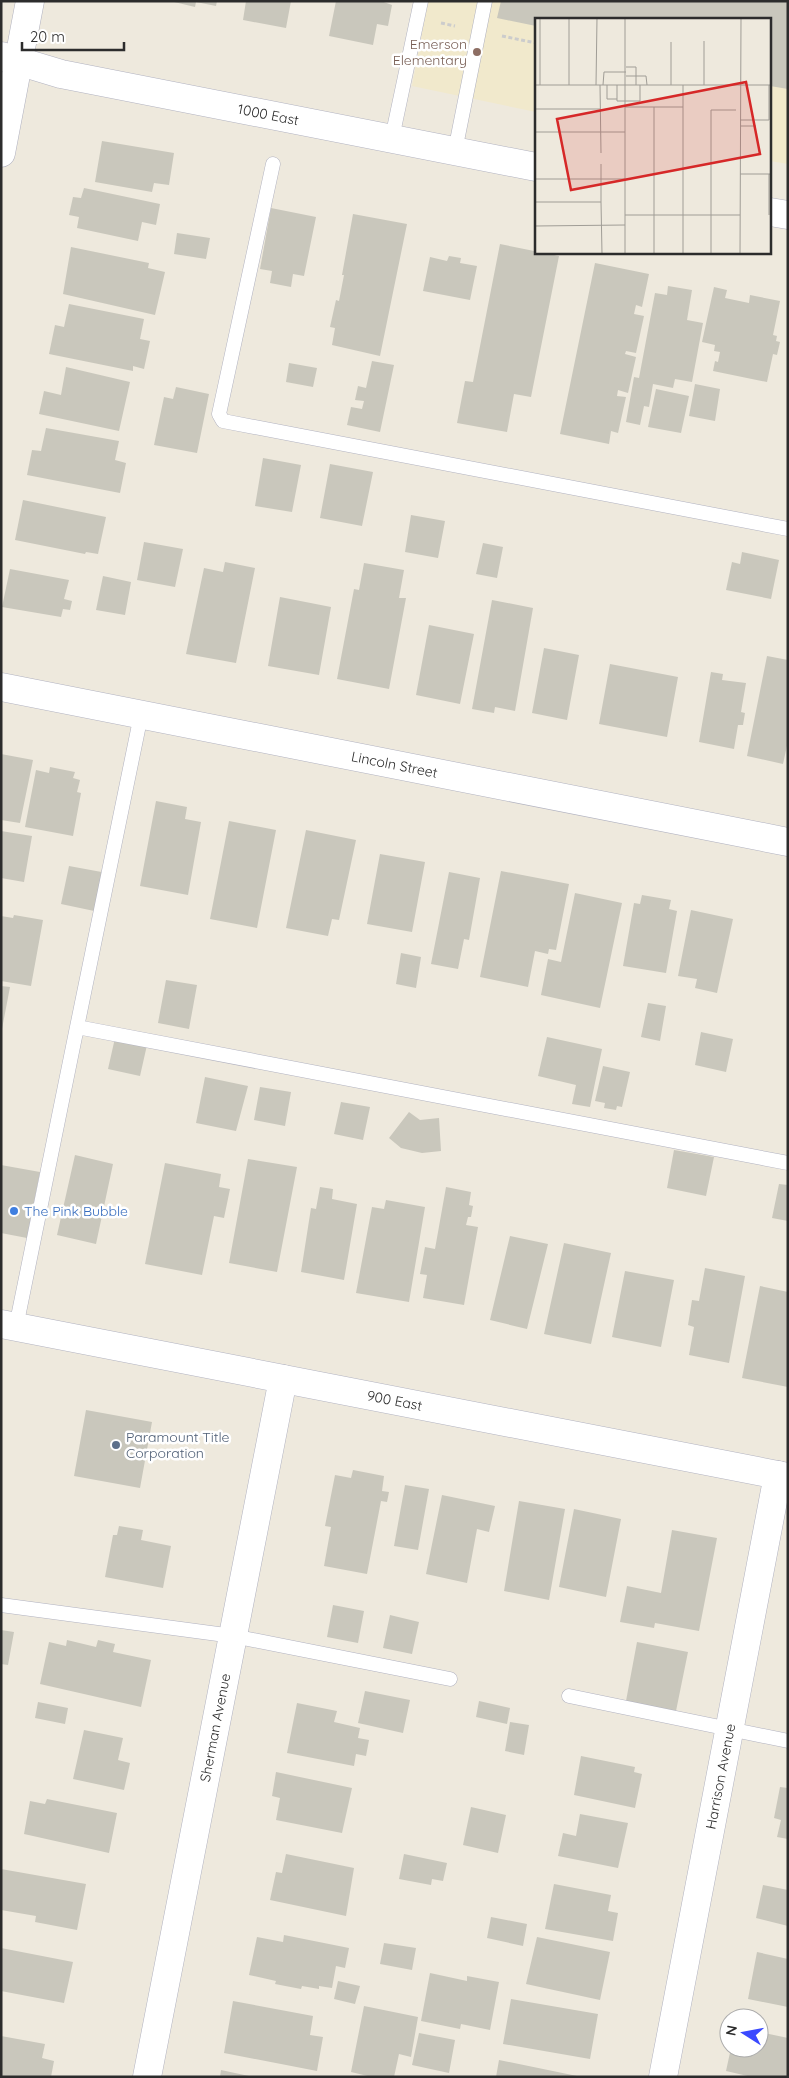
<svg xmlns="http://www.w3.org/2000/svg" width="789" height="2078" font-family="Quicksand,sans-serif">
  <rect width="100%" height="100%" fill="#eee9dd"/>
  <path fill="#f1e9cc" d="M428 1H788V164L770 161V19H536V112L412 86Z"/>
  <path fill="#c9c7bc" d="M170 1H217L216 6 196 2 195 7Z
    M246 1H291L286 28 243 20Z
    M336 1H381L392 5 388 26 377 24 373 45 329 36Z
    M501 1H788V89L770 86V19H536V26L497 18Z
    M102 141 174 153 169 185 154 183 152 192 95 182Z
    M84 188 160 204 156 225 142 222 138 241 77 228 79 217 69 215 73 197 81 198Z
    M271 208 316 217 304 276 293 274 291 287 270 283 272 271 260 269Z
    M353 214 407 224 380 356 332 345 335 328 330 327 336 300 339 301 344 275H342Z
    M177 233 210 238 206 259 174 254Z
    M500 244 559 256 531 397 514 394 507 432 457 423 465 381 473 382Z
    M71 247 149 263 148 268 165 272 155 315 63 294Z
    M449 256 461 258 460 263 477 266 470 300 423 291 430 257 447 261Z
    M595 263 649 274 642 307 636 305 634 314 644 316 636 353 626 351 625 354 636 357 628 393 618 390 617 396 626 397 618 433 611 431 609 444 560 434Z
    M668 286 692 290 687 320 703 323 692 382 675 379 673 388 653 384 649 407 644 406 640 425 626 422 634 377 639 378 655 293 667 295Z
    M714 287 727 290 725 298 749 303 750 295 780 301 773 335 777 336 776 341 780 342 777 355 773 354 767 382 713 371 715 361 718 362 720 352 714 351 715 345 702 342Z
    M69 304 144 319 140 339 150 341 144 369 133 366V371L49 354 55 325 64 327Z
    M372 361 394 365 380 432 347 425 351 407 362 409 364 401 355 400 358 386 366 388Z
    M289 363 317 368 313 387 286 382Z
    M66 367 130 382 119 431 39 414 44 391 61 395Z
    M695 384 720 389 715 421 689 416Z
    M176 387 209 394 197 453 154 445 164 397 173 399Z
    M656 389 689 396 681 433 648 427Z
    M46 428 119 441 115 460 126 463 120 493 27 475 32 450 41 451Z
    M263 458 301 465 292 512 255 506Z
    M330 464 373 472 362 526 320 518Z
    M23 500 106 517 98 554 86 552 85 554 15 540Z
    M411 515 445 521 438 558 405 552Z
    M144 542 183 549 175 587 137 580Z
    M483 543 503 547 497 578 476 574Z
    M742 552 779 560 771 599 726 590 732 562 740 564Z
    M225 562 255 568 236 663 186 654 204 568 223 572Z
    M364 563 404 570 399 598H406L389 689 337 679 354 589 359 590Z
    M10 569 69 580 64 599 72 601 70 610 63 609 61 617 2 607Z
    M103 576 131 582 125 615 96 610Z
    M280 597 331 607 319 675 268 666Z
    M492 600 533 608 515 711 495 707 494 713 472 709Z
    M429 625 474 634 460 704 416 695Z
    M544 648 579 655 567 720 532 713Z
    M767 656 788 660V741L783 764 747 756Z
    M610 664 678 677 667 737 599 724Z
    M711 672 723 674 722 680 746 683 741 712 745 713 743 725H738L734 749 699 742Z
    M1 754 33 760 20 823 1 820Z
    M50 767 75 772 73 778 80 780 77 792 81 793 73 836 25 827 36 770 49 773Z
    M156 801 187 807 185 819 201 822 188 895 140 886Z
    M229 821 276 830 257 928 210 919Z
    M306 830 356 840 339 920 332 919 328 936 286 928Z
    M1 831 32 836 24 882 1 878Z
    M380 854 425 862 412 932 367 924Z
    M69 866 107 873 99 912 61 904Z
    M501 871 569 884 556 950 549 949 548 954 535 951 528 987 480 977Z
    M449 872 480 878 469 940 464 939 458 969 431 964Z
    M575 893 622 903 600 1008 541 995 548 959 561 962Z
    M642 895 671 900 669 909 677 911 666 973 623 966 634 903 640 904Z
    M691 910 733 919 717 993 695 988 697 979 678 976Z
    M14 915 43 920 31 986 1 981V916L13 918Z
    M401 953 421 957 416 988 396 984Z
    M166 980 197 985 189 1029 158 1023Z
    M1 986 10 987 2 1029 1 1028Z
    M648 1003 666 1006 660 1041 641 1037Z
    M701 1032 733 1039 726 1072 695 1065Z
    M547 1037 602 1049 590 1107 572 1104 576 1085 538 1076Z
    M115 1038 147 1045 140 1076 108 1069Z
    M603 1066 630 1072 622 1107 617 1106 616 1110 604 1108 605 1103 595 1101Z
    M205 1077 248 1086 236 1131 196 1123Z
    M260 1087 291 1092 285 1126 254 1120Z
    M341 1102 370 1107 363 1140 334 1134Z
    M409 1112 420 1120 439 1118 441 1151 422 1153 401 1148 389 1138Z
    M674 1150 714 1157 706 1196 667 1188Z
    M75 1155 113 1164 96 1244 57 1235Z
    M248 1159 297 1167 277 1272 229 1263Z
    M165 1163 221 1174 219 1187 230 1189 224 1218 214 1216 202 1275 145 1264Z
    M1 1165 40 1172 27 1238 1 1233Z
    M779 1184 788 1185V1221L772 1218Z
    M320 1187 333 1189 332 1199 357 1204 344 1280 301 1272 311 1208 316 1209Z
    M446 1187 471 1192 469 1205 473 1206 471 1217H468L466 1225 478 1227 464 1305 423 1298 427 1275 420 1274 425 1247 435 1249Z
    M386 1200 425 1207 409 1302 356 1293 372 1207 384 1209Z
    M510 1236 548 1244 527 1329 490 1320Z
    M564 1243 611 1253 591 1344 544 1334Z
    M705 1268 745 1276 729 1363 689 1355 694 1327 688 1325 692 1300 699 1301Z
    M625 1271 674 1280 661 1347 612 1337Z
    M760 1286 788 1292V1387L742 1378Z
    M86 1410 152 1422 140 1488 74 1476Z
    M353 1470 384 1476 382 1491 389 1492 387 1502 381 1501 367 1574 324 1566 331 1527 325 1526 335 1475 351 1478Z
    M405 1485 429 1489 418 1550 394 1546Z
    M442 1495 495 1506 489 1532 477 1529 467 1583 426 1574Z
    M519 1501 565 1509 549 1600 504 1591Z
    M574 1509 621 1519 606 1597 559 1587Z
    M119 1526 143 1530 141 1540 171 1546 163 1588 105 1577 113 1535H117Z
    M672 1530 717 1538 699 1631 655 1623 654 1628 620 1622 627 1586 661 1593Z
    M333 1605 364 1611 358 1643 327 1637Z
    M390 1615 419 1622 412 1654 383 1648Z
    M1 1630 14 1632 8 1665 1 1664Z
    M67 1640 96 1647 98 1640 115 1644 113 1652 151 1660 141 1707 40 1684 49 1642 66 1646Z
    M637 1642 688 1652 676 1711 626 1701Z
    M365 1691 410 1700 403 1733 358 1723Z
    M479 1701 510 1708 507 1724 476 1717Z
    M38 1702 68 1708 65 1724 35 1718Z
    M297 1703 337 1711 334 1722 360 1728 358 1738 369 1740 366 1756 356 1754 354 1766 287 1753Z
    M510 1722 529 1725 524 1755 505 1751Z
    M84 1730 123 1738 118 1760 130 1763 124 1790 73 1779Z
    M581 1756 635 1767 634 1772 642 1774 635 1808 574 1795Z
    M276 1772 352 1788 342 1833 276 1820 280 1798 272 1796Z
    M780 1787 788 1788V1839L777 1837 781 1820 774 1818Z
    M47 1799 117 1813 109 1853 24 1834 30 1801 45 1804Z
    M471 1807 506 1815 498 1853 463 1845Z
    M580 1814 628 1823 618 1868 558 1856 563 1833 576 1836Z
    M286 1854 354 1868 346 1916 270 1900 276 1872 282 1873Z
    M404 1854 447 1863 443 1881 432 1879 431 1885 399 1879Z
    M1 1869 86 1884 77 1930 35 1922 36 1916 1 1910Z
    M554 1884 611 1895 608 1911 618 1913 613 1941 545 1929Z
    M763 1885 788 1890V1926L756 1918Z
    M491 1917 527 1924 523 1946 487 1938Z
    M284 1935 349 1948 345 1968 336 1966 332 1988 319 1986V1989L302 1986 301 1989 275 1984 276 1981 249 1975 257 1937 283 1942Z
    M537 1937 610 1952 600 2000 526 1984Z
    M384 1943 416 1948 412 1970 380 1964Z
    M1 1948 73 1962 64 2003 1 1991Z
    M757 1952 788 1959V2007L748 1999Z
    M430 1973 467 1981V1976L499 1982 490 2030 461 2024 460 2029 421 2021Z
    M338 1981 360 1986 355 2004 334 1999Z
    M511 1999 598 2014 590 2059 503 2044Z
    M233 2001 313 2016 310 2035 323 2037 317 2071 224 2053Z
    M364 2006 418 2017 411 2057 399 2054 394 2077H372L351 2072Z
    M759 2032 788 2038V2077H752L726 2071 731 2048H759Z
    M419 2033 455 2040 449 2073 412 2065Z
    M1 2036 45 2044 42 2058 54 2061 51 2077H1Z
    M499 2060 577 2076V2077H496Z
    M221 2070 249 2076V2077H220Z"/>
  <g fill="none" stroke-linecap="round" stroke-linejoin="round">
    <g stroke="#b1b2c0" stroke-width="15">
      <path id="service" d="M392 138 421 1
        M455 151 485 1
        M273 164 219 414 223 421 788 529
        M141 715 77 1027 788 1163
        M16 1327 77 1027
        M1 1605 233 1636 450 1679
        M569 1696 788 1741"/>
    </g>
    <g stroke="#b1b2c0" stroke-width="29">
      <g id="minor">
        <path id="s1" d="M1 56 61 74 536 167"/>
        <path d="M770 212 788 215"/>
        <path id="s2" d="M1 687 788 842"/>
        <path id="s3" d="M147 2077 283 1379"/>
        <path id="s4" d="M663 2077 778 1475"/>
      </g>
    </g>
    <g stroke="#b1b2c0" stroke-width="29">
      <g id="tertiary">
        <path d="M1 153 30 1"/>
        <path id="s5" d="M1 1324 788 1477"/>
      </g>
    </g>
    <path stroke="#ccc" stroke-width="3" stroke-dasharray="4 2.5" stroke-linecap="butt" d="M441 23 455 26
      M502 36 536 43"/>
    <use href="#service" stroke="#fff" stroke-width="14"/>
    <use href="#minor" stroke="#fff" stroke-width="28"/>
    <use href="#tertiary" stroke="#fff" stroke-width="28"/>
  </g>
  <circle fill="#8d6e63" stroke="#fff" stroke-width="2" cx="477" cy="52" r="5"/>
  <circle fill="#3f7fe0" stroke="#fff" stroke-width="2" cx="14" cy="1211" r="5"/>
  <circle fill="#5c6f8a" stroke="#fff" stroke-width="2" cx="116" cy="1445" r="5"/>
  <g text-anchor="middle" stroke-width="5" stroke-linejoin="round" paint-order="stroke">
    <g font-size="14" fill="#785e54" stroke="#fff" text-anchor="end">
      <text x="467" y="49">Emerson<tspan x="467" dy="16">Elementary</tspan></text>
    </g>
    <g font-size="14" fill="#2c2c2c" stroke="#fff">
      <text dy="5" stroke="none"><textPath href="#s1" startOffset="274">1000 East</textPath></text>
      <text dy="5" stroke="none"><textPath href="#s2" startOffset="401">Lincoln Street</textPath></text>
      <text dy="5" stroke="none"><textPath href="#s5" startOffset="401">900 East</textPath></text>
      <text dy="5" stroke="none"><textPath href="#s3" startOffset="356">Sherman Avenue</textPath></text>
      <text dy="5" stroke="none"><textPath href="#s4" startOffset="306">Harrison Avenue</textPath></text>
    </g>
    <g font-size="14" fill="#366cbe" stroke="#fff" text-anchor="start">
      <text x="24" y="1216">The Pink Bubble</text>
    </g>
    <g font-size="14" fill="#4e5e75" stroke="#fff" text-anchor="start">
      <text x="126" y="1442">Paramount Title<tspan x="126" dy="16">Corporation</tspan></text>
    </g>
  </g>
  <g transform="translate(535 18)">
    <rect width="236" height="236" fill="#eee9dd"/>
    <path fill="none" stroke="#a09d96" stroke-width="1" d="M5 0V67M34 0V67M169 23V67M136 24V67M91 49H101V67M91 58H111L112 67M0 67H237M61 67 62 0M65 67 66 135M68 67 69 54H91M72 67V81H82M82 67V83H105V67M90 89H119M0 91H65M205 102H234V67M205 108H221M0 114H90M205 156H237M234 156V197M0 161H90M1 184H66L67 236M66 184V146M90 197H205M0 208 90 207M90 236V0M119 236V89H148M148 236V67M176 236V92H201M205 236 206 0"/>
    <path fill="#d62828" fill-opacity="0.15" stroke="#d62828" stroke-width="2.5" d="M211 64 225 136 36 172 22 101Z"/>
    <rect width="236" height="236" fill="none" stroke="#2c2c2c" stroke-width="2.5"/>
  </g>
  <rect width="789" height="2078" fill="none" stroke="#2c2c2c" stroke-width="5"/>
  <g transform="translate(744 2033) rotate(281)"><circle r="24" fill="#ffffff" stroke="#ababab"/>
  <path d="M0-4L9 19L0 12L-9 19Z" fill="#3a49ff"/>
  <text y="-8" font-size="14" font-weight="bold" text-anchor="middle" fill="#2c2c2c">N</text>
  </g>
  <path d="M22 42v8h102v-8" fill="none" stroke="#2c2c2c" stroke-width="2.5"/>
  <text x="30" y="42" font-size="15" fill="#2c2c2c" stroke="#ffffff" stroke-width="4" paint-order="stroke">20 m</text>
</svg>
